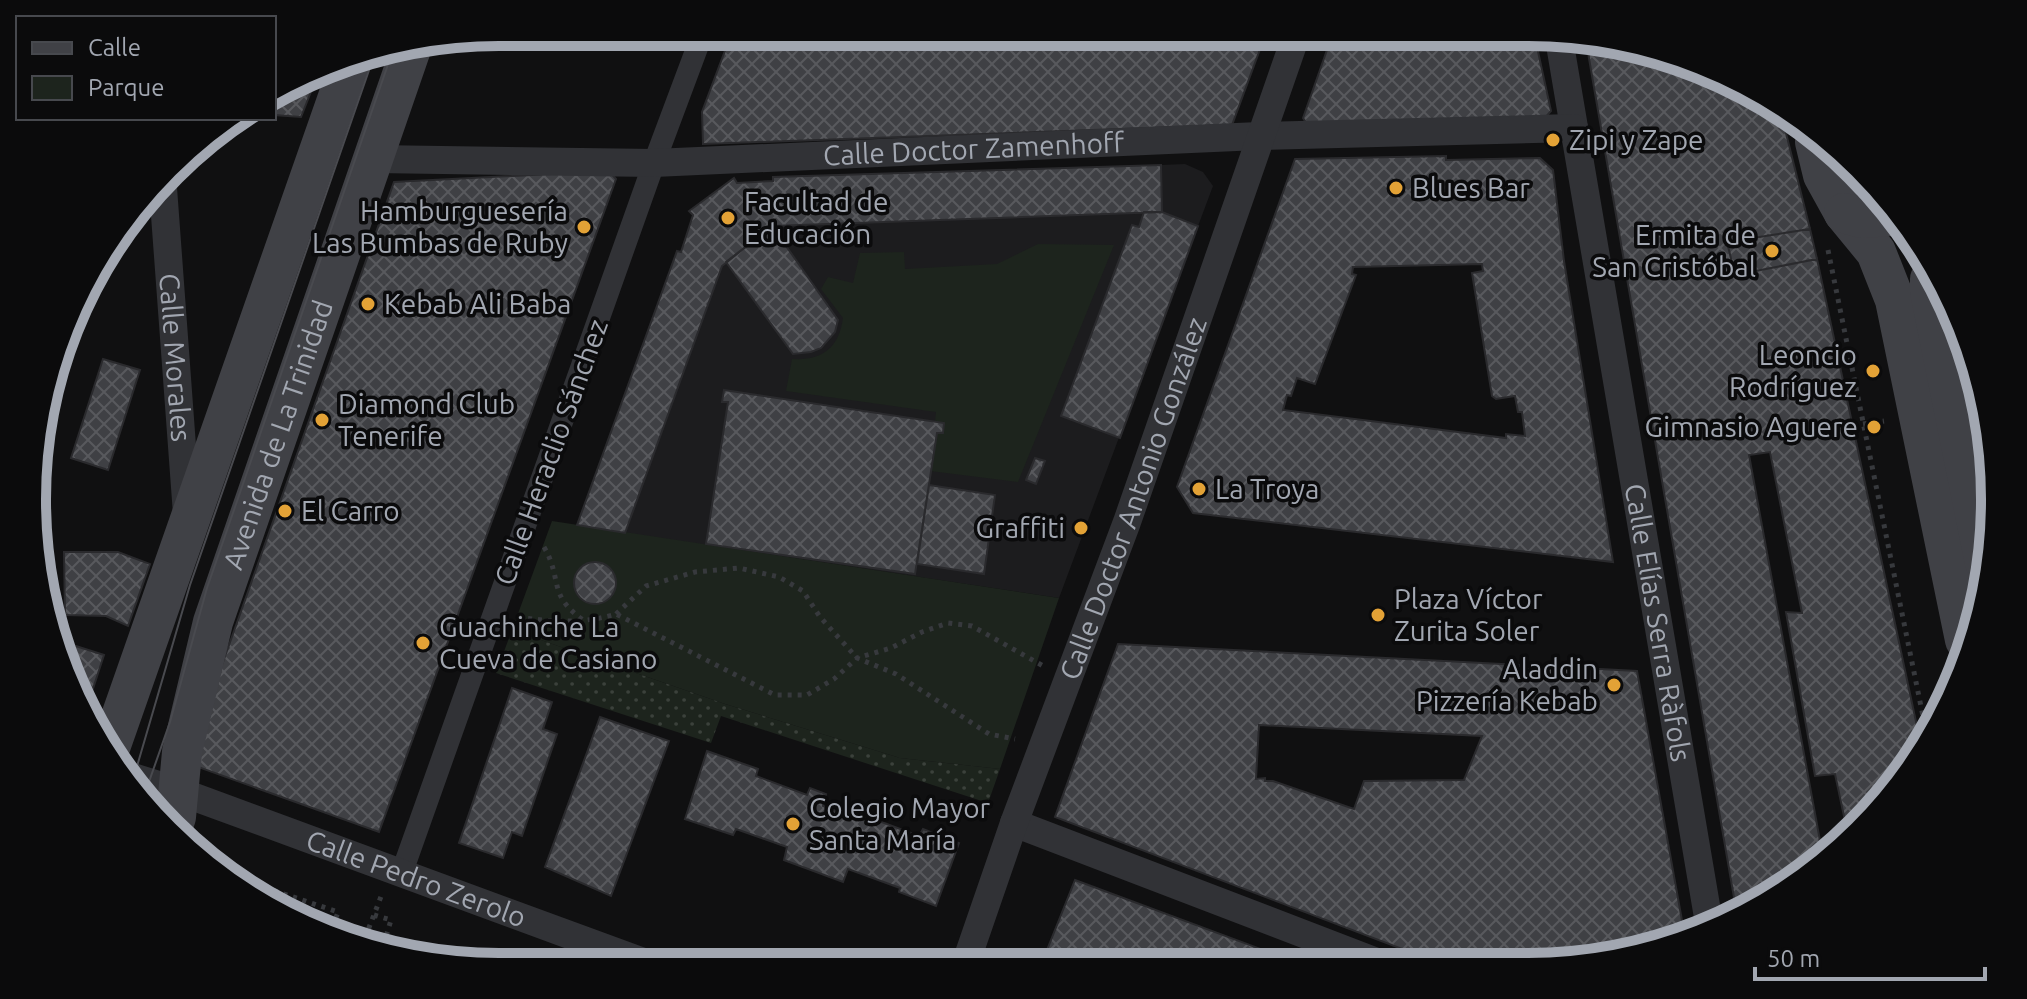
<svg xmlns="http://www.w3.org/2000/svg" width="2027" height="999" font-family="Ubuntu,sans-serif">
  <defs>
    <pattern id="garden-dots" width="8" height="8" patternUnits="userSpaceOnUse" patternTransform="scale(2)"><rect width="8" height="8" fill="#1d241d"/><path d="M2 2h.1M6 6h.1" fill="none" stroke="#3b413b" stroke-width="1.8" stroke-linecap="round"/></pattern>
    <pattern id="building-cross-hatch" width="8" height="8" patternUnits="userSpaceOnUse" patternTransform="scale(2)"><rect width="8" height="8" fill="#3f4044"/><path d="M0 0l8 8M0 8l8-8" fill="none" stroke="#58595d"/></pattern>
  </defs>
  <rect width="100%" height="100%" fill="#101011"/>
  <path fill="#1c1c1e" d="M1185 164 1203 172 1213 186 1059 598 625 533 722 266 772 226 1162 212 1161 165Z"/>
  <path fill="#1d241d" d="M1038 244 1114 245 1018 482 930 471 936 412 786 391 792 359C822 361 839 348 843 318L821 289 828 277 853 283 860 253 904 252 905 269 997 264Z
    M552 521 1059 598 1000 769 900 758 725 704 512 630Z"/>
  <path fill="url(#garden-dots)" d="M512 630 725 704 900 758 1000 769 988 803 721 716 711 743 496 673Z"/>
  <path fill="url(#building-cross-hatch)" stroke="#2a2a2d" stroke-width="2" fill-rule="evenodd" d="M732 32 1266 33 1232 125 703 144 702 112Z
    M1333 33H1534L1551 111 1544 119 1307 124 1303 118Z
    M1586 41 1734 80 1782 117 1810 229 1727 242 1735 275 1817 259 1921 745 1879 807 1848 835 1835 774 1815 776 1786 612 1802 613 1770 452 1749 455 1823 857 1788 888 1737 915Z
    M318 74 301 117 274 115V97Z
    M1446 156V160L1540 158 1553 170 1564 261 1613 562 1193 513 1177 487 1295 159ZM1482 264 1483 271 1472 273 1492 396 1496 399 1515 396 1518 412H1522L1525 436 1506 434V438L1283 410 1287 395 1291 396 1297 378 1315 384 1356 275 1352 274 1353 267Z
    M1161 165 1162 212 772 226 722 266 625 533 577 525 677 251 681 252 693 215 689 211 734 178 737 183 773 181V177Z
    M609 171 616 179 379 832 187 763 394 182Z
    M1144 212H1162L1198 226 1120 438 1061 416 1132 225 1139 227Z
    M772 226 838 320 835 332 821 348 811 352 793 354 726 262Z
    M1810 229 1817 259 1735 275 1727 242Z
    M103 359 140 370 108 470 71 458Z
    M724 390 944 423 943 433H937L915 574 706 544 728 402H722Z
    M1035 458 1045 461 1036 484 1026 480Z
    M929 485 995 495 984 574 917 564Z
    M64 552H118L150 564 128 626 106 616 65 615Z
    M574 583a21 21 0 1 1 42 0a21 21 0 1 1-42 0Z
    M60 641 104 655 86 710 80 707Z
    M1118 644 1637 671 1685 937 1588 963H1439L1055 817ZM1259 725 1482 736 1464 780 1364 781 1354 809 1273 781H1265V778L1256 779Z
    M512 688 552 702 543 729 557 734 522 836 512 832 503 858 459 843Z
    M600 717 669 741 611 896 545 867Z
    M707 751 758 769 756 776 807 795 810 788 826 794 823 806 848 816 853 804 870 810 868 817 919 836 923 829 959 843 936 906 899 892 900 888 848 869 843 882 784 860 787 847 736 829 733 835 685 819Z
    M1075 880 1301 964 1041 965Z
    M258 894 302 908 297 920 293 919Z
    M991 953 1022 965H987Z"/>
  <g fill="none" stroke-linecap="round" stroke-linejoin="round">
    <path stroke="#37393d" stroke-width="5" stroke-dasharray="4 6" stroke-linecap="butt" d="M1828 250 1927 736
      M1863 424 1884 421
      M544 547C563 580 547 594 583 620
      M616 614 646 586 695 572 739 568 779 577 803 591 820 617 857 658 896 674 989 734 1015 739
      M518 617C552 622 583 624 616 614L775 695H807L834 679 857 658 891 648 922 632 948 623 972 626 1045 667
      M236 878 338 912 332 929
      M374 915 391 920 384 943
      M365 938 382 894"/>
    <path stroke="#313236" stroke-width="22" d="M402 872 654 163 703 32"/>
    <g stroke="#313236" stroke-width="28">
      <path id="s1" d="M1558 33 1710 929"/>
      <path id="s2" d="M374 159 654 163 1259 136 1574 128"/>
      <path id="s3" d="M163 188 187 514"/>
      <path id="s4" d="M130 776 178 791 654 966"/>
      <path d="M1014 823 1382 964"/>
      <path id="s5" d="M965 965 1014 823 1127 522 1297 33"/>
    </g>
    <g stroke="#404146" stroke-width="40">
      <path d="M1815 142 1823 175 1844 213 1876 252 1895 300 1965 640"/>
      <path d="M1844 213 1861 218 1893 216"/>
      <path d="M1930 279V292L1985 563"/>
      <path d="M110 748 352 57"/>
      <path id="s6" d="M171 831 176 817 182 752 213 622 412 46"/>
    </g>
    <path stroke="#494a4f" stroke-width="2" d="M133 780 190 585 375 53
      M144 796 170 722 207 588 393 50"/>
  </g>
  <g fill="#e3a236" stroke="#0b0b0c" stroke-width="3">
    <circle cx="1553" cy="140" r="8"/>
    <circle cx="1396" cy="188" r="8"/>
    <circle cx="728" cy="218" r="8"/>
    <circle cx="584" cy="227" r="8"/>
    <circle cx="1772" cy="251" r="8"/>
    <circle cx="368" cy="304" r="8"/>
    <circle cx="1873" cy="371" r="8"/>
    <circle cx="322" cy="420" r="8"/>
    <circle cx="1874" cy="427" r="8"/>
    <circle cx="1199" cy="489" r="8"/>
    <circle cx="285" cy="511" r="8"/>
    <circle cx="1081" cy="528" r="8"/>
    <circle cx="1378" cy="615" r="8"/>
    <circle cx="423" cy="643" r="8"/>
    <circle cx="1614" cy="685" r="8"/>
    <circle cx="793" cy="824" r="8"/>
  </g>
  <g text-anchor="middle" stroke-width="7" stroke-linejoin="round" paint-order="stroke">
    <g font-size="28" fill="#a2a7b1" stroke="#0b0b0c" text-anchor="start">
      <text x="1569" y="150">Zipi y Zape</text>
      <text x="1412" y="198">Blues Bar</text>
      <text x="744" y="212">Facultad de<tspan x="744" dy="32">Educación</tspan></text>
      <text x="568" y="221" text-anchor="end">Hamburguesería<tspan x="568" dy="32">Las Bumbas de Ruby</tspan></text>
      <text x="1756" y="245" text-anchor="end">Ermita de<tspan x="1756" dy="32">San Cristóbal</tspan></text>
      <text x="384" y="314">Kebab Ali Baba</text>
      <text x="1857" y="365" text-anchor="end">Leoncio<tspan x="1857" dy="32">Rodríguez</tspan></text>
      <text x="338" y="414">Diamond Club<tspan x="338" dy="32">Tenerife</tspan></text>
      <text x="1858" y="437" text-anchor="end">Gimnasio Aguere</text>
      <text x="1215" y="499">La Troya</text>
      <text x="301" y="521">El Carro</text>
      <text x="1065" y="538" text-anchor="end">Graffiti</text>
      <text x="1394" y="609">Plaza Víctor<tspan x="1394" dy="32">Zurita Soler</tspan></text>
      <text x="439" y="637">Guachinche La<tspan x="439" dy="32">Cueva de Casiano</tspan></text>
      <text x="1598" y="679" text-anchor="end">Aladdin<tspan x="1598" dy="32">Pizzería Kebab</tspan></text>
      <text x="809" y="818">Colegio Mayor<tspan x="809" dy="32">Santa María</tspan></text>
    </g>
    <g font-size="28" fill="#a2a7b1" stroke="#0b0b0c">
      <text dy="10" stroke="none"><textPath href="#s2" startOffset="600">Calle Doctor Zamenhoff</textPath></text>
      <text dy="10" stroke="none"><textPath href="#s3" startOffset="170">Calle Morales</textPath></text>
      <text dy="10" stroke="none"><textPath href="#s6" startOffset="412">Avenida de La Trinidad</textPath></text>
      <text transform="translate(551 452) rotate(-70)" y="10">Calle Heraclio Sánchez</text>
      <text dy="10" stroke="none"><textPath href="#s5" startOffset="496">Calle Doctor Antonio González</textPath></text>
      <text dy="10" stroke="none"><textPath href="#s1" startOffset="598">Calle Elías Serra Ràfols</textPath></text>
      <text dy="10" stroke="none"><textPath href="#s4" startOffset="304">Calle Pedro Zerolo</textPath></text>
    </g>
  </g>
  <path d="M0 0H2027V999H0ZM499 46H1528A453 453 0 0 1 1981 499V500A453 453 0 0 1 1528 953H499A453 453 0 0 1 46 500V499A453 453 0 0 1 499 46Z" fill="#0b0b0c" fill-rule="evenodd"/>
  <path fill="none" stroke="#a2a7b1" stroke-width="10" d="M499 46H1528A453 453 0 0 1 1981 499V500A453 453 0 0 1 1528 953H499A453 453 0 0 1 46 500V499A453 453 0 0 1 499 46Z"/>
  <rect x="16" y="16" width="260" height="104" fill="#0b0b0c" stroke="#47494e" stroke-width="2"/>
  <rect x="32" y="42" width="40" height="12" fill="#404146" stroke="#47494e" stroke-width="2"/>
  <text x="88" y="56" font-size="24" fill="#a2a7b1">Calle</text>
  <rect x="32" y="76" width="40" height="24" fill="#1d241d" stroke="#47494e" stroke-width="2"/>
  <text x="88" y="96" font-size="24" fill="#a2a7b1">Parque</text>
  <path d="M1755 967v12h230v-12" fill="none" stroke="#a2a7b1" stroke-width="4"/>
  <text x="1767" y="967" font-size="24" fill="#a2a7b1" stroke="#0b0b0c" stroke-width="6" paint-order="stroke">50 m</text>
</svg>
